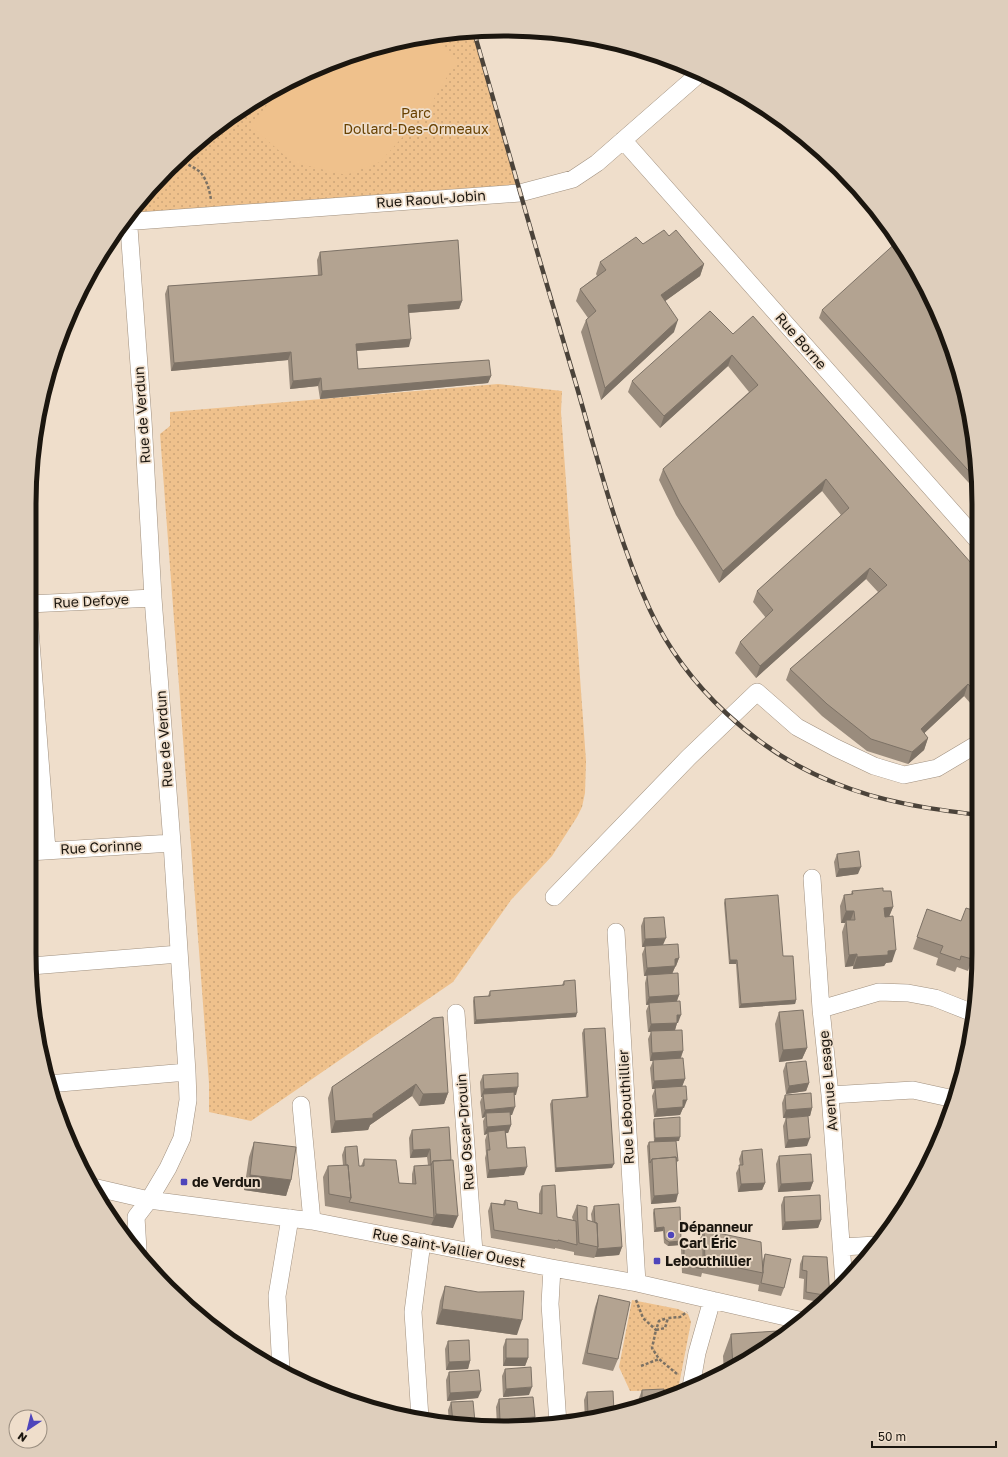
<svg xmlns="http://www.w3.org/2000/svg" width="1008" height="1457" font-family="'Golos Text',sans-serif">
  <defs>
    <pattern id="green-dots" width="8" height="8" patternUnits="userSpaceOnUse"><rect width="8" height="8" fill="#efc18c"/><path d="M2 2h.1M6 6h.1" fill="none" stroke="#cca578" stroke-width="1.8" stroke-linecap="round"/></pattern>
  </defs>
  <rect width="100%" height="100%" fill="#efdecb"/>
  <path fill="url(#green-dots)" d="M474 32 520 193 128 214 168 168 240 109 322 65 412 38Z
    M498 384 562 391 561 412 586 761 585 793 582 807 577 817 552 856 511 900 453 982 251 1121 209 1112V1083L160 434 170 426V412Z
    M632 1300 678 1309 688 1314 691 1322 678 1390 630 1391 619 1367Z"/>
  <path fill="#efc18c" d="M437 36 456 62 428 109 380 162 346 175 292 162 251 126 281 87 322 65 412 38Z"/>
  <g fill="none" stroke-linecap="round" stroke-linejoin="round">
    <g stroke="#a0907f" stroke-width="18">
      <path id="minor" d="M623 140 979 542
        M128 214 143 420 153 598 172 843 187 1072 188 1100 182 1138 168 1168 149 1200 136 1217 138 1250
        M123 222 520 193 573 179 597 163 700 73
        M29 604 153 598
        M29 617 47 850
        M29 852 172 843
        M812 878 821 1009 830 1095 844 1283
        M554 897 688 758 757 692 797 727 836 748 874 766 904 775 937 768 979 743
        M616 932 637 1283
        M31 966 179 954
        M821 1009 879 992 908 993 935 998 973 1013
        M456 1013 474 1252
        M48 1084 187 1072
        M830 1095 913 1090 954 1099
        M301 1105 312 1221
        M93 1187 149 1200 312 1221 552 1268 637 1283 803 1321
        M842 1247 876 1245
        M552 1268 550 1304 558 1424
        M281 1370 277 1296 290 1218
        M691 1387 697 1353 712 1300
        M420 1418 413 1312 422 1242"/>
    </g>
    <path stroke="#7b7164" stroke-width="2.5" stroke-dasharray="3 2" stroke-linecap="butt" d="M181 158C186 165 195 167 201 173 207 180 210 192 211 200
      M144 203 238 111
      M636 1300 643 1318 656 1330 659 1321 667 1318
      M641 1366 659 1359
      M677 1374 659 1359 652 1348 656 1330 665 1328 668 1318 680 1317 687 1312"/>
    <use href="#minor" stroke="#fff" stroke-width="17"/>
    <g stroke="#4b433a" stroke-width="4.5">
      <path id="rail" d="M474 32C508 149 541 267 576 384 598 460 617 538 650 610 685 686 758 753 835 783 881 802 930 809 979 815"/>
    </g>
    <use href="#rail" stroke="#efdecb" stroke-width="3" stroke-dasharray="9" stroke-linecap="butt"/>
  </g>
  <path fill="#9a8c7d" d="M669 236 704 264 700 276 665 301 674 332 601 400 581 332 586 320 588 318 576 301 580 289 597 276 596 274 600 262 643 244Z
    M320 252 462 301 459 309 409 313V347L357 351 358 369 491 376 488 383 320 399 318 386 290 389 288 360 171 371 165 294 168 286 318 276 317 260Z
    M822 310 970 412 978 493 819 318Z
    M733 334 979 572V713L964 696 924 733 928 738 924 750 908 764 867 751 822 716 786 680 790 669 878 592 866 579 756 678 735 653 740 642 766 618 753 602 757 591 841 515 822 491 719 583 676 515 659 480 663 469 749 392 728 366 660 428 628 392 632 381Z
    M979 757V776L973 770 977 758Z
    M837 854 858 874 836 877 834 862Z
    M852 891H883L893 907 889 917 892 962 886 963 884 966 853 969V966L845 967 842 932 845 923H841L840 906 844 895 851 894Z
    M725 899 783 956 796 1000 795 1004 739 1008 736 964H729L724 903Z
    M927 909 973 947 976 949 968 971 957 967 955 972 936 965 938 958 913 949Z
    M644 918 663 945 679 958 676 966 675 967 672 974 679 995 677 1001 678 1023H677L675 1030 683 1051 681 1058 685 1079 682 1086 684 1108H683L680 1115 654 1117 652 1096 655 1089H652L650 1068 653 1061H650L648 1039 651 1032H648L646 1011 649 1004 646 1005 645 983 647 975 644 976 642 954 645 947H642L641 926Z
    M564 981 576 1017 474 1024 473 1001 474 997 488 996 490 991 562 985Z
    M779 1012 807 1048 802 1059 779 1062 775 1024Z
    M433 1018 448 1093 444 1104 419 1106 412 1096 370 1125 368 1130 331 1133 328 1098 332 1087Z
    M584 1029 612 1168 555 1172 550 1104 552 1100 586 1097 582 1033Z
    M786 1063 809 1083 806 1091 786 1094 783 1071Z
    M483 1075 516 1095H514L512 1115H510L511 1125 508 1133H506L507 1148 524 1175 487 1178 485 1158 486 1154 485 1140 487 1134 484 1135 483 1121 485 1117 482 1118 480 1102 482 1097H481L480 1082Z
    M785 1095 812 1108 810 1116 783 1118 782 1103Z
    M786 1118 807 1146 785 1148 783 1126Z
    M654 1119 679 1141H676L677 1164 676 1202 651 1204 647 1146 649 1142H654L653 1123Z
    M449 1127 453 1228 431 1225 325 1206 323 1177 328 1166 343 1165 342 1155 345 1147 359 1166H361L364 1159 399 1183 412 1184V1174L414 1166 428 1165 427 1157 410 1158 409 1138 412 1130Z
    M254 1142 291 1180 286 1196 244 1190 249 1157Z
    M742 1151 765 1183 762 1190 738 1192 736 1173 740 1165 739 1159Z
    M779 1156 813 1182 810 1190 778 1192 776 1164Z
    M542 1186 557 1217 573 1220 572 1217 577 1205 587 1220 592 1222 591 1214 594 1206 622 1247 619 1255 595 1257 594 1258 574 1255V1252L555 1248V1249L491 1238 488 1211 491 1203 503 1204 505 1200 518 1209 539 1214V1194Z
    M784 1197 821 1220 818 1228 782 1230 781 1205Z
    M654 1209 680 1245 668 1246 664 1243 663 1231 654 1232 653 1213Z
    M704 1230 762 1262 765 1254 784 1288 781 1296 758 1291 759 1285 702 1273 701 1277 682 1273 681 1249 684 1241 699 1243V1241Z
    M803 1256 830 1296 829 1298 824 1303 803 1299 804 1279 799 1278 800 1264Z
    M445 1286 517 1335 436 1324 440 1301Z
    M599 1295 618 1359 613 1371 582 1364 595 1307Z
    M793 1330 724 1373 723 1356 731 1334Z
    M506 1339 528 1358 525 1366H503V1347Z
    M448 1341 470 1361 468 1369 446 1370 445 1349Z
    M505 1369 529 1395 503 1397 502 1376Z
    M449 1372 478 1398 447 1401 446 1380Z
    M642 1390 664 1396 639 1404V1398Z
    M587 1392 596 1419 585 1420 584 1400Z
    M499 1399 532 1425 517 1426H497L496 1407Z
    M451 1402 473 1425 449 1424 448 1410Z"/>
  <path fill="#7d7266" d="M704 264 700 276 657 307 661 295Z
    M462 301 459 309 406 313 408 305Z
    M678 320 674 332 601 400 605 388Z
    M411 339 409 347 354 351 356 344Z
    M291 352 288 360 171 371 174 363Z
    M732 355 728 366 660 428 664 416Z
    M491 376 488 383 320 399 322 391Z
    M321 378 318 386 290 389 293 381Z
    M826 479 822 491 719 583 723 571Z
    M870 568 866 579 756 678 760 666Z
    M968 684 964 696 916 741 921 729Z
    M928 738 924 750 908 764 912 752Z
    M861 867 858 874 836 877 839 869Z
    M893 907 888 919 880 920 884 908Z
    M846 911H854L850 922 846 920 845 923H841Z
    M666 938 663 945 642 947 645 939Z
    M896 950 892 962 886 963 884 966 853 969 857 957 888 951Z
    M857 954 853 966 845 967 849 955Z
    M679 958 676 966 675 967 672 974 644 976 647 968 675 959Z
    M730 960H737L736 964H729Z
    M679 995 676 1003 646 1005 649 997Z
    M796 1000 795 1004 739 1008 741 1004Z
    M577 1013 576 1017 474 1024 476 1020Z
    M677 1015H681L678 1023H677L675 1030 648 1032 651 1024Z
    M807 1048 802 1059 779 1062 783 1050Z
    M683 1051 680 1059 650 1061 652 1053Z
    M685 1079 682 1087 652 1089 654 1081Z
    M809 1083 806 1091 786 1094 789 1086Z
    M416 1084 412 1096 370 1125 368 1130 331 1133 335 1121 373 1114Z
    M518 1087 516 1095 483 1097V1094L482 1097H481L484 1089Z
    M448 1093 444 1104 419 1106 423 1094Z
    M683 1100H687L684 1108H683L680 1115 654 1117 657 1109Z
    M515 1107 512 1115 486 1117V1113L485 1117 482 1118 485 1110Z
    M812 1108 810 1116 783 1118 786 1110Z
    M511 1125 508 1133 488 1134V1132L487 1134 484 1135 487 1127Z
    M680 1137 679 1141 654 1142 655 1138Z
    M810 1138 807 1146 785 1148 788 1140Z
    M430 1149 427 1157 410 1158 413 1150Z
    M614 1164 612 1168 555 1172 556 1168Z
    M527 1167 524 1175 487 1178 489 1170Z
    M250 1175 291 1180 286 1196 244 1190Z
    M813 1182 810 1190 778 1192 781 1184Z
    M765 1183 762 1190 738 1192 741 1184Z
    M678 1194 676 1202 651 1204 654 1196Z
    M436 1214 458 1216 453 1228 431 1225Z
    M821 1220 818 1228 782 1230 785 1222Z
    M664 1227 663 1231 654 1232 656 1228Z
    M681 1241 680 1245 668 1246 669 1242Z
    M622 1247 619 1255 595 1257 597 1249Z
    M442 1309 522 1320 517 1335 436 1324Z
    M506 1358H528L525 1366H503Z
    M470 1361 468 1369 446 1370 449 1362Z
    M532 1387 529 1395 503 1397 506 1389Z
    M481 1391 478 1398 447 1401 450 1393Z
    M614 1412 596 1419 586 1420 588 1414Z
    M535 1417 532 1425 517 1426H498L500 1420Z
    M475 1422 473 1425 452 1424 453 1423Z"/>
  <path fill="#b3a391" stroke="#7d7266" d="M664 230 669 236 676 230 704 264 661 295 678 320 605 388 586 320 596 311 580 289 606 270 600 262 636 237 643 244Z
    M458 240 462 301 408 305 411 339 356 344 358 369 489 360 491 376 322 391 321 378 293 381 291 352 174 363 168 286 322 275 320 252Z
    M899 240 930 294 970 412 977 480 822 310Z
    M710 311 733 334 753 316 979 572V696L968 684 921 729 928 738 912 752 871 739 827 704 790 669 887 585 870 568 760 666 740 642 773 610 757 591 849 508 826 479 723 571 680 503 663 469 758 385 732 355 664 416 632 381Z
    M859 851 861 867 839 869 837 854Z
    M883 888V891H891L893 907 884 908 885 917 893 916 896 950 888 951V955L857 957V954L849 955 846 920H855L854 911H846L844 895 853 894 852 891Z
    M778 895 783 956H793L796 1000 741 1004 737 960H730L725 899Z
    M966 908 979 912V929L973 947 976 949 972 959 961 956 960 960 940 953 943 946 917 937 927 909 961 921Z
    M664 917 666 938 645 939 644 918Z
    M678 944 679 958 675 959V966L647 968 645 946Z
    M678 973 679 995 649 997 647 975Z
    M575 980 577 1013 476 1020 474 997 490 996V991L564 985V981Z
    M680 1001 681 1015H677V1023L651 1024 649 1003Z
    M803 1010 807 1048 783 1050 779 1012Z
    M443 1017 448 1093 423 1094 416 1084 373 1114V1118L335 1121 332 1087 433 1018Z
    M605 1028 614 1164 556 1168 552 1100 588 1097 584 1029Z
    M682 1030 683 1051 652 1053 651 1031Z
    M683 1058 685 1079 654 1081 653 1060Z
    M806 1061 809 1083 789 1086 786 1063Z
    M518 1073V1087L484 1089 483 1075Z
    M686 1086 687 1100H683V1107L657 1109 655 1088Z
    M514 1092 515 1107 485 1110 483 1094Z
    M811 1093 812 1108 786 1110 785 1095Z
    M510 1112 511 1125 487 1127 486 1113Z
    M808 1116 810 1138 788 1140 786 1118Z
    M680 1117V1137L655 1138 654 1119Z
    M449 1127 451 1160 433 1161 431 1165 430 1149 413 1150 412 1130Z
    M505 1130 507 1148 525 1147 527 1167 489 1170 487 1150H490L488 1132Z
    M676 1141 678 1161H677L676 1157 652 1159 650 1163 649 1142Z
    M254 1142 296 1147 291 1180 250 1175Z
    M357 1146 359 1166H364V1159L396 1160 399 1183 416 1184 414 1166 431 1165 434 1218 349 1202 351 1198 348 1165H346L345 1147Z
    M762 1149 765 1183 741 1184 739 1165H743L742 1151Z
    M811 1154 813 1182 781 1184 779 1156Z
    M676 1157 678 1194 654 1196 652 1159Z
    M453 1160 458 1216 436 1214 433 1161Z
    M348 1165 351 1198 329 1194 328 1166Z
    M555 1185 557 1217 576 1221 577 1245 558 1240V1241L494 1230 491 1203 505 1205V1200L517 1202 518 1209 542 1214V1186Z
    M820 1195 821 1220 785 1222 784 1197Z
    M619 1204 622 1247 597 1249 598 1247 597 1223H595L594 1206Z
    M577 1205 587 1207V1220L597 1223 598 1247 579 1243Z
    M680 1207 681 1241 669 1242 665 1239 664 1227 656 1228 654 1209Z
    M704 1230 761 1242 763 1273 705 1261Z
    M684 1241 703 1244V1269L684 1265Z
    M765 1254 791 1259 784 1288 761 1283 763 1273V1269Z
    M803 1256 827 1257 830 1296 806 1292 807 1271 802 1270Z
    M445 1286 478 1292 524 1291 522 1320 442 1309Z
    M599 1295 630 1302 618 1359 587 1353Z
    M793 1330 733 1367 731 1334Z
    M506 1339H528V1358H506Z
    M469 1340 470 1361 449 1362 448 1341Z
    M531 1367 532 1387 506 1389 505 1369Z
    M479 1370 481 1391 450 1393 449 1372Z
    M664 1389V1396L642 1403V1390Z
    M613 1391 614 1412 588 1414 587 1392Z
    M533 1397 535 1417 500 1420 499 1399Z
    M473 1401 475 1422 453 1423 451 1402Z"/>
  <g fill="#4e45bb" stroke="#efdecb" stroke-width="1.5">
    <rect x="180" y="1178" width="8" height="8" rx="2"/>
    <circle cx="671" cy="1235" r="4"/>
    <rect x="653" y="1257" width="8" height="8" rx="2"/>
  </g>
  <g text-anchor="middle" stroke-width="3.5" stroke-linejoin="round" paint-order="stroke">
    <g font-size="14" fill="#684101" stroke="#efdecb">
      <text x="416" y="118">Parc<tspan x="416" dy="16">Dollard-Des-Ormeaux</tspan></text>
    </g>
    <g font-size="14" fill="#1b160f" stroke="#efdecb">
      <text transform="translate(431 199) rotate(-4)" y="5">Rue Raoul-Jobin</text>
      <text transform="translate(801 341) rotate(49)" y="5">Rue Borne</text>
      <text transform="translate(142 415) rotate(-94)" y="5">Rue de Verdun</text>
      <text transform="translate(91 601) rotate(-3)" y="5">Rue Defoye</text>
      <text transform="translate(164 739) rotate(-94)" y="5">Rue de Verdun</text>
      <text transform="translate(101 847) rotate(-3)" y="5">Rue Corinne</text>
      <text transform="translate(828 1081) rotate(-95)" y="5">Avenue Lesage</text>
      <text transform="translate(626 1107) rotate(-93)" y="5">Rue Lebouthillier</text>
      <text transform="translate(465 1132) rotate(-94)" y="5">Rue Oscar-Drouin</text>
      <text transform="translate(449 1248) rotate(11)" y="5">Rue Saint-Vallier Ouest</text>
    </g>
    <g font-size="14" font-weight="bold" fill="#1b160f" stroke="#efdecb" text-anchor="start">
      <text x="192" y="1187">de Verdun</text>
      <text x="679" y="1232">Dépanneur<tspan x="679" dy="16">Carl Éric</tspan></text>
      <text x="665" y="1266">Lebouthillier</text>
    </g>
  </g>
  <path d="M0 0H1008V1457H0ZM504 36H504A468 468 0 0 1 972 504V953A468 468 0 0 1 504 1421H504A468 468 0 0 1 36 953V504A468 468 0 0 1 504 36Z" fill="#decebc" fill-rule="evenodd"/>
  <path fill="none" stroke="#1b160f" stroke-width="5" d="M504 36H504A468 468 0 0 1 972 504V953A468 468 0 0 1 504 1421H504A468 468 0 0 1 36 953V504A468 468 0 0 1 504 36Z"/>
  <g transform="translate(28 1429) rotate(215)"><circle r="19" fill="#efdecb" stroke="#9a8e80"/>
  <path d="M0-3L7 15L0 10L-7 15Z" fill="#4e45bb"/>
  <text y="-6" font-size="11" font-weight="bold" text-anchor="middle" fill="#1b160f">N</text>
  </g>
  <path d="M872 1441v6h124v-6" fill="none" stroke="#1b160f" stroke-width="2"/>
  <text x="878" y="1441" font-size="12" fill="#1b160f" stroke="#efdecb" stroke-width="3" paint-order="stroke">50 m</text>
</svg>
